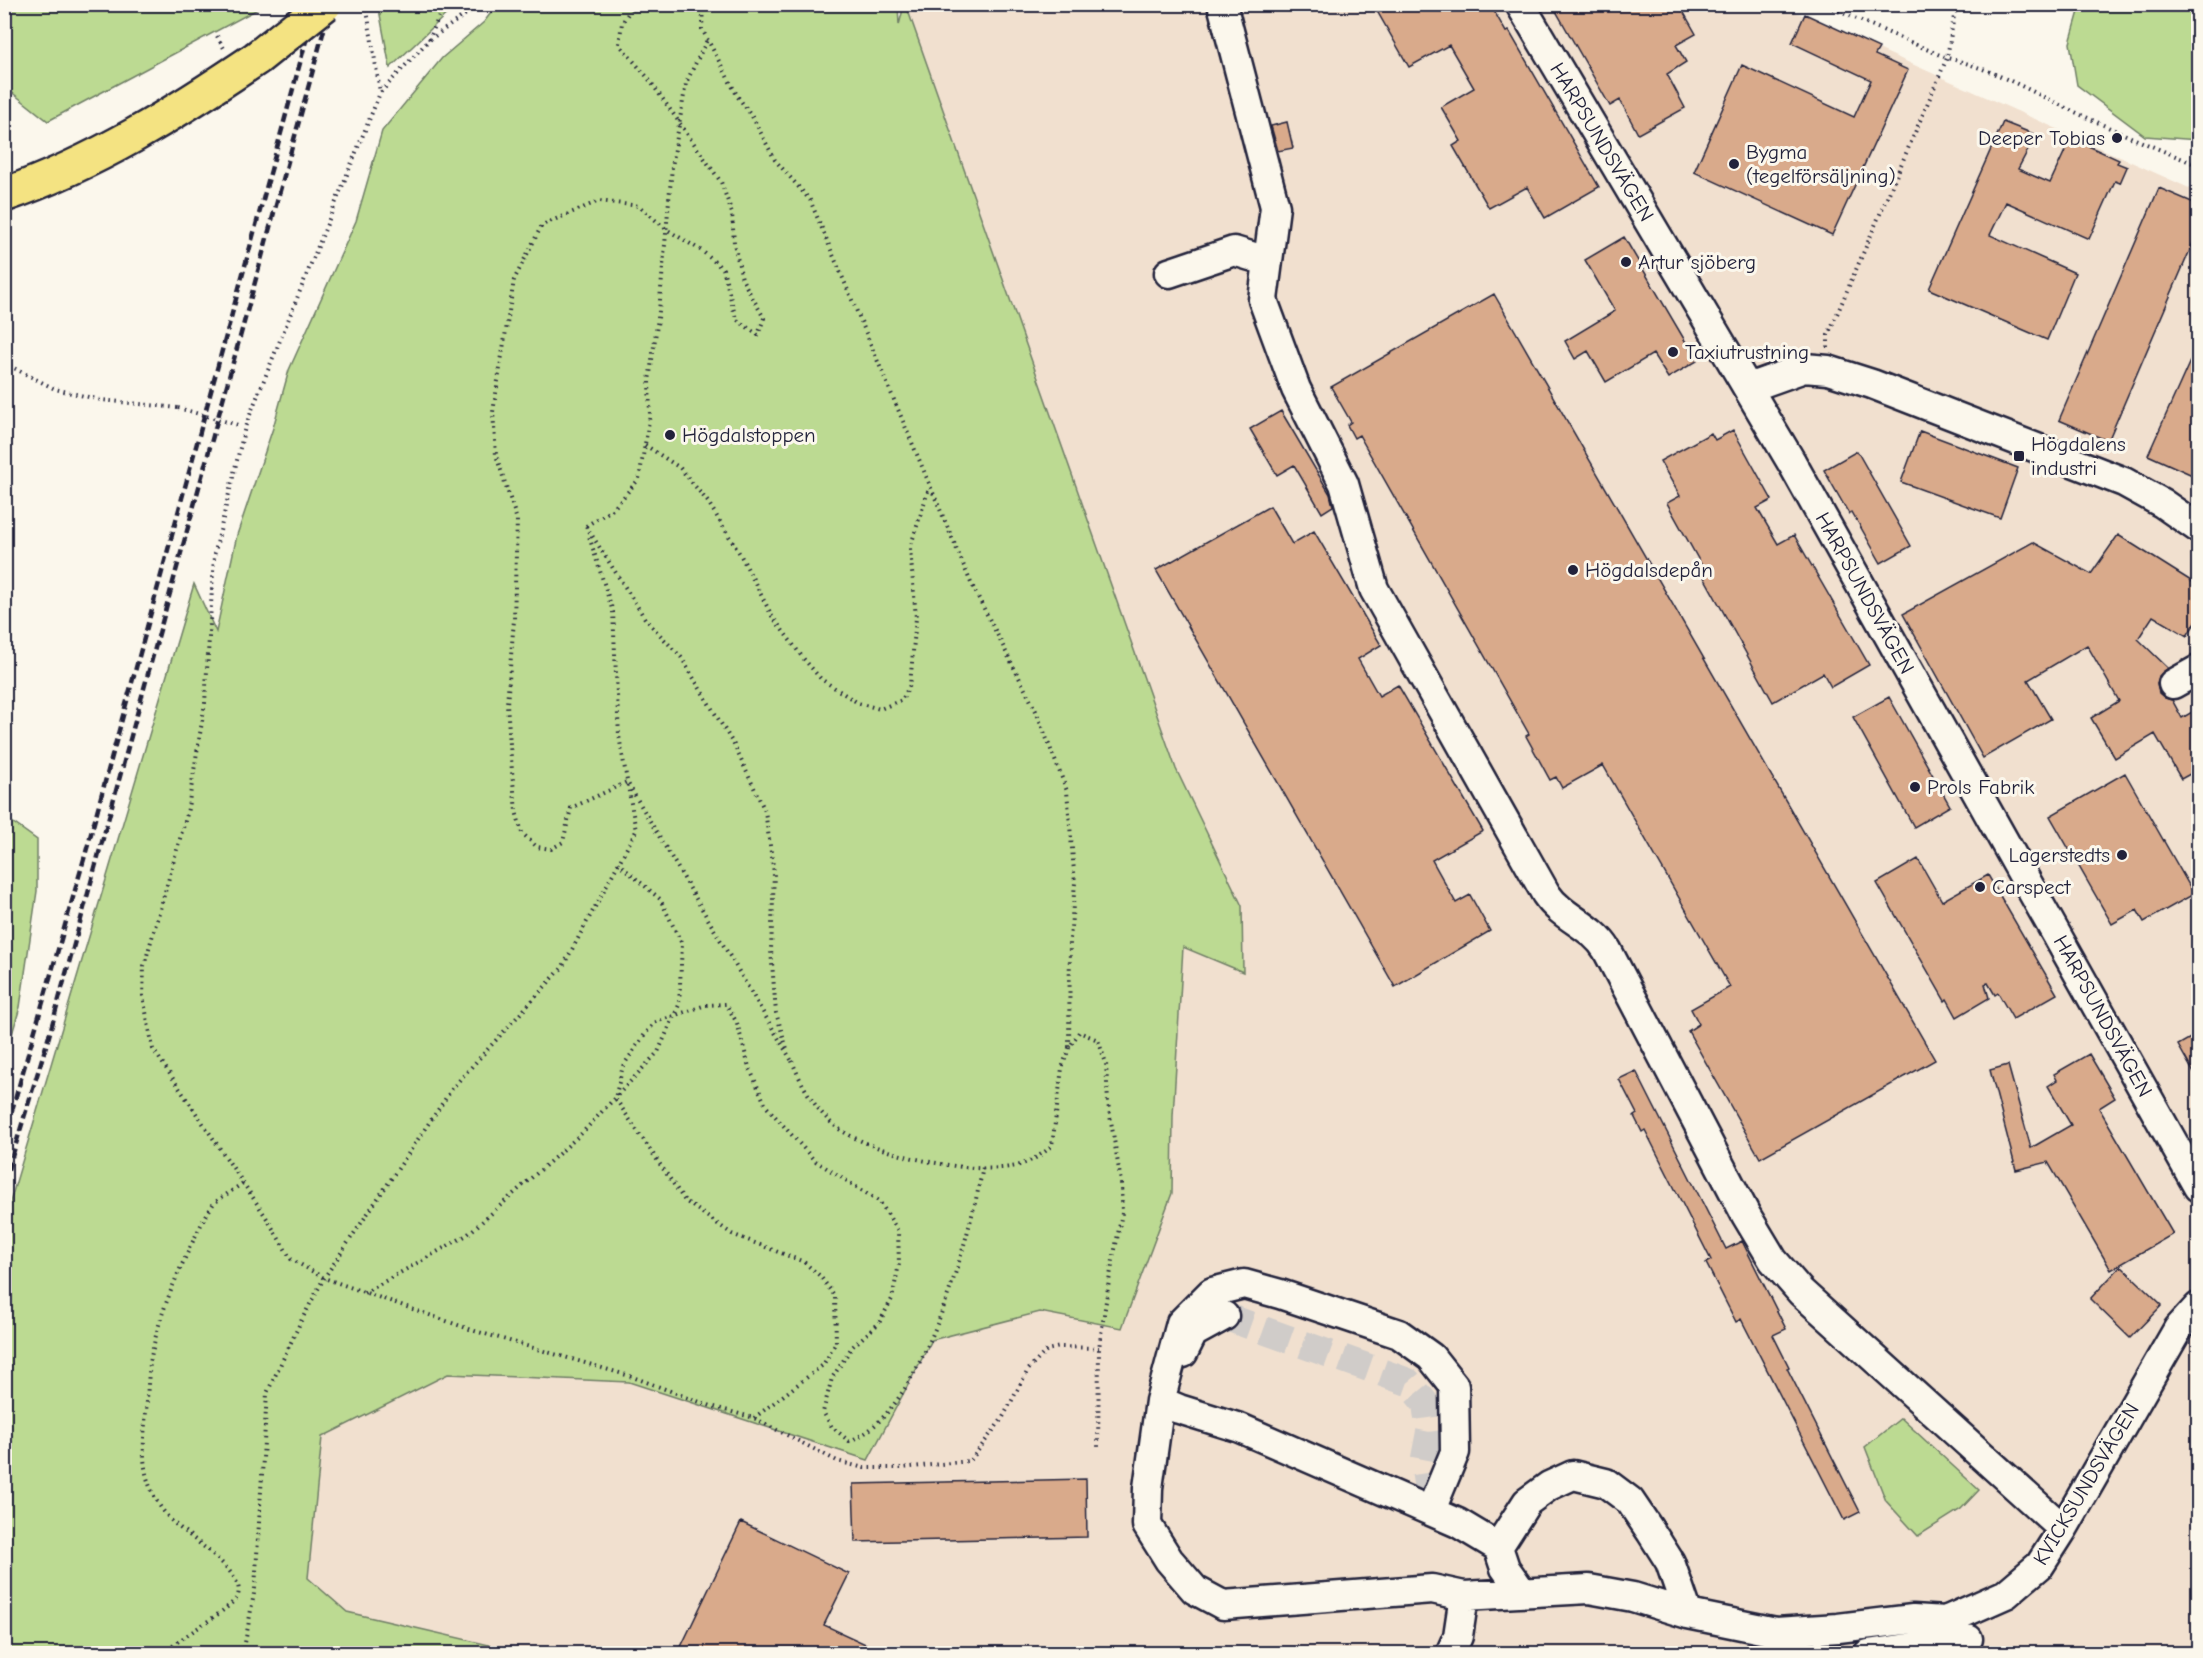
<svg xmlns="http://www.w3.org/2000/svg" width="2203" height="1658" font-family="'Comic Neue',sans-serif">
  <rect width="100%" height="100%" fill="#fbf7ec"/>
  <filter id="ink" filterUnits="userSpaceOnUse"><feTurbulence type="fractalNoise" baseFrequency=".0167" numOctaves="2"/><feDisplacementMap in="SourceGraphic" scale="12" xChannelSelector="R" yChannelSelector="G"/><feConvolveMatrix kernelMatrix="1 2 1 2 8 2 1 2 1" color-interpolation-filters="sRGB"/></filter>
  <g filter="url(#ink)">
    <path fill="#f1e0cf" d="M906 5H1780L2198 192V1653L524 1654 347 1612 308 1578 321 1437 448 1374 629 1382 868 1460 932 1341 1040 1311 1121 1328 1172 1193 1173 1116 1183 946 1242 906 1176 769Z"/>
    <path fill="#bcda92" stroke="#6f7e66" stroke-width="1.5" d="M378 4H456V5L390 68Z
      M4 5 5 4 265 5 48 121 5 87Z
      M497 5H898L899 25 904 5H906L1176 769 1242 906 1243 972 1183 947 1173 1116 1172 1193 1122 1328 1040 1312 932 1340 868 1460 629 1382 448 1374 322 1437 308 1578 347 1612 523 1653H5V1219L194 584 216 632 237 535 273 428 289 370 356 221 382 131 442 58 484 22Z
      M2076 5H2198V140L2145 136 2077 85 2070 43 2080 8Z
      M5 817 37 840V891L20 1007 5 1058Z
      M1901 1418 1979 1490 1961 1509 1918 1536 1886 1501 1865 1447Z"/>
    <path fill="#d9aa8b" stroke="#22223b" stroke-width="1.5" d="M1373 4H1490L1506 32 1509 31 1599 187 1545 218 1527 187 1489 208 1453 146 1461 141 1441 107 1474 88 1449 45 1409 67Z
      M1552 4H1679L1696 34 1676 45 1686 62 1667 74 1685 108 1638 134 1620 100 1610 106Z
      M1805 14 1879 48 1875 55 1908 70 1832 235 1694 172 1742 65 1854 117 1871 80 1792 43Z
      M1287 122 1293 148 1278 151 1271 126Z
      M2003 122 2036 135 2018 169 2050 183 2071 138 2119 160 2117 163 2127 167 2120 183 2115 181 2089 239 2006 202 1990 235 2075 273 2047 340 1929 289Z
      M2159 188 2199 205V229L2108 441 2059 420Z
      M1624 237 1697 361 1668 378 1653 354 1606 382 1588 351 1575 359 1565 341 1615 311 1585 260Z
      M1494 294 1935 1060 1760 1158 1688 1031 1699 1024 1691 1009 1730 987 1603 765 1562 788 1556 777 1550 780 1526 736 1529 734 1359 435 1354 438 1347 425 1351 422 1331 387Z
      M2199 341V478L2148 455Z
      M1281 411 1330 494 1333 506 1322 513 1294 465 1277 475 1250 429Z
      M1733 430 1772 500 1757 508 1778 544 1794 535 1869 665 1831 687 1823 673 1773 702 1699 568 1702 566 1667 503 1680 496 1660 461 1711 433 1715 440Z
      M1920 431 2018 468 2000 518 1901 482Z
      M1857 451 1911 546 1881 563 1852 512 1849 514 1824 470Z
      M1270 506 1292 544 1314 531 1381 645 1358 659 1379 696 1398 685 1483 831 1432 860 1456 903 1470 895 1490 931 1395 987 1156 570Z
      M2118 535 2199 586V617L2187 636 2153 616 2138 639 2168 668 2159 676 2157 684 2159 693 2165 698 2172 700 2182 718 2199 708V769L2181 779 2155 734 2115 758 2091 718 2119 701 2087 645 2028 680 2051 719 1983 758 1903 614 2033 542 2091 574Z
      M1889 697 1950 806 1914 827 1853 717Z
      M2125 773 2194 894 2144 922 2137 910 2112 924 2050 816Z
      M1918 859 1942 901 1988 875 2057 994 2013 1019 1998 993 1995 995 1988 983 1985 984 1989 998 1957 1017 1947 999 1945 1001 1877 883Z
      M2199 1033V1082L2178 1045Z
      M2089 1054 2115 1098 2099 1108 2173 1234 2111 1270 2048 1162 2016 1170 1990 1070 2008 1065 2031 1148 2071 1125 2048 1086 2057 1080 2054 1074Z
      M1636 1071 1726 1249 1742 1241 1786 1329 1773 1335 1789 1367 1787 1368 1860 1512 1844 1520 1741 1319 1736 1322 1706 1263 1711 1260 1645 1130 1642 1132 1634 1116 1637 1114 1619 1079Z
      M2121 1266 2162 1305 2130 1338 2090 1299Z
      M1086 1479 1087 1537 855 1542 853 1484Z
      M741 1522 849 1574 824 1625 885 1653H678Z"/>
    <g fill="none" stroke-linecap="round" stroke-linejoin="round">
      <path stroke="#d0ccc9" stroke-width="28" stroke-dasharray="28 14" stroke-linecap="butt" d="M1224 1316 1408 1382 1426 1404 1430 1432 1424 1463 1431 1510"/>
      <g stroke="#22223b" stroke-width="33">
        <path id="minor" d="M1222 4 1275 207 1263 300 1296 389 1344 484 1374 589 1546 894C1563 919 1592 925 1607 950L1746 1215 1773 1260 1801 1292 2063 1529
          M1520 4 1792 463 2198 1187
          M1169 273 1234 251 1267 261
          M1748 388 1804 368 1828 370 1872 384 2124 482 2162 503 2198 528
          M2173 684 2198 670
          M1183 1353 1193 1333 1224 1316
          M1160 1401 1179 1409 1240 1428 1458 1523 1498 1547 1505 1568 1522 1592
          M1431 1510 1455 1452 1454 1386 1431 1357 1399 1334 1280 1294 1244 1284 1212 1292 1181 1323 1160 1401 1148 1488 1147 1525 1169 1560 1195 1590 1223 1605 1432 1589 1464 1596 1589 1589 1633 1597 1688 1614 1776 1632 1838 1628 1913 1619 1945 1621 2006 1594 2040 1565 2063 1529 2178 1329 2198 1307
          M1498 1547 1527 1502 1549 1486 1573 1475 1606 1483 1630 1501 1651 1532 1670 1562 1688 1614
          M1450 1654 1458 1636 1464 1596
          M1868 1654 1968 1639"/>
      </g>
      <g stroke="#22223b" stroke-width="38">
        <path id="major" d="M4 195C96 163 177 112 257 58"/>
      </g>
      <path stroke="#22223b" stroke-width="4" stroke-dasharray="1.5 4.5" stroke-linecap="butt" d="M366 4 380 92
        M480 4 428 41 380 93 245 427 214 556 205 703 187 814 144 966 143 996 153 1049 266 1217 291 1259 324 1278 475 1331 630 1376 711 1406 754 1418 837 1461 864 1468H902L970 1461 1002 1419 1028 1370 1047 1350 1060 1347 1099 1348
        M634 4 622 23 619 44 648 78 721 182 732 213 734 243 742 279 764 318 758 335 736 319 723 269 702 251 666 229 639 206 599 201 542 225 514 280 493 412 496 455 517 520 514 620 507 704 512 771 516 811 522 833 537 847 551 849 563 842 571 808 627 782 793 1063
        M703 4 702 29 738 97 752 116 775 160 810 200 971 583 1036 711 1067 791 1075 883 1070 939 1069 1047
        M1822 4 1947 58C1987 67 2025 88 2062 106 2107 127 2152 147 2198 165
        M217 36 225 50
        M429 40 444 4
        M1828 348V335L1947 58 1956 4
        M4 363 55 389 101 400 178 408
        M645 445 680 468 708 502 740 554 772 616 803 658 821 679 858 703 880 709 902 700 910 685 916 618 910 548 929 488
        M586 526 646 620 681 657 734 745 765 811 774 873 771 950 776 1013 788 1052
        M586 526 613 509 639 479 650 415 649 381 659 311 672 167 686 83 707 40
        M792 1061C801 1084 816 1111 835 1126 871 1154 972 1176 1016 1166 1031 1162 1041 1155 1052 1146L1062 1068 1069 1048 1079 1032 1098 1040 1106 1063 1108 1103 1121 1182 1122 1213 1109 1281 1099 1348 1098 1450
        M364 1293 467 1235 581 1134 658 1052 679 1005 682 944 660 899 618 863
        M754 1418 823 1365 836 1343 835 1296 820 1276 804 1262 732 1234 685 1201 615 1098 623 1066 645 1034 656 1022 706 1005 726 1004 737 1023 749 1067 766 1106 814 1160 880 1202 898 1231 899 1264 892 1299 879 1323 852 1347 832 1378 823 1412 832 1427 849 1441C922 1416 969 1238 983 1167
        M164 1654C178 1637 232 1610 238 1595 246 1573 188 1536 174 1523 163 1513 154 1498 149 1484 141 1462 144 1435 146 1412 148 1391 148 1368 153 1348 163 1302 184 1259 205 1217L214 1203 243 1183
        M243 1654 255 1588 267 1393 302 1319 324 1278 454 1086 562 968 636 831 619 736 613 612 588 533"/>
      <use href="#minor" stroke="#fbf7ec" stroke-width="28"/>
      <use href="#major" stroke="#f4e382" stroke-width="33"/>
      <path stroke="#22223b" stroke-width="4.5" stroke-dasharray="9 4.5" stroke-linecap="butt" d="M4 1138 86 852 316 4
        M4 1183 49 1036 331 4"/>
      <g stroke="#22223b" stroke-width="38" stroke-linecap="butt">
        <path id="major-bridge" d="M257 58 325 4"/>
      </g>
      <path stroke="#22223b" stroke-width="4" stroke-dasharray="1.5 4.5" stroke-linecap="butt" d="M178 408 238 425"/>
      <use href="#major-bridge" stroke="#f4e382" stroke-width="33"/>
    </g>
  </g>
  <g fill="#22223b" stroke="#fbf7ec" stroke-width="2">
    <circle cx="2117" cy="138" r="6"/>
    <circle cx="1734" cy="164" r="6"/>
    <circle cx="1626" cy="262" r="6"/>
    <circle cx="1673" cy="352" r="6"/>
    <circle cx="670" cy="435" r="6"/>
    <rect x="2013" y="450" width="12" height="12" rx="3"/>
    <circle cx="1573" cy="570" r="6"/>
    <circle cx="1915" cy="787" r="6"/>
    <circle cx="2122" cy="855" r="6"/>
    <circle cx="1980" cy="887" r="6"/>
  </g>
  <g text-anchor="middle" stroke-width="6" stroke-linejoin="round" paint-order="stroke">
    <g font-size="21" fill="#22223b" stroke="#fbf7ec" text-anchor="start">
      <text x="2105" y="145" text-anchor="end">Deeper Tobias</text>
      <text x="1746" y="159">Bygma<tspan x="1746" dy="24">(tegelförsäljning)</tspan></text>
      <text x="1638" y="269">Artur sjöberg</text>
      <text x="1685" y="359">Taxiutrustning</text>
      <text x="682" y="442">Högdalstoppen</text>
      <text x="2031" y="451">Högdalens<tspan x="2031" dy="24">industri</tspan></text>
      <text x="1585" y="577">Högdalsdepån</text>
      <text x="1927" y="794">Prols Fabrik</text>
      <text x="2110" y="862" text-anchor="end">Lagerstedts</text>
      <text x="1992" y="894">Carspect</text>
    </g>
    <g font-size="21" fill="#22223b" stroke="#fbf7ec">
      <text transform="translate(1602 142) rotate(59)" y="7">HARPSUNDSVÄGEN</text>
      <text transform="translate(1865 593) rotate(61)" y="7">HARPSUNDSVÄGEN</text>
      <text transform="translate(2103 1016) rotate(61)" y="7">HARPSUNDSVÄGEN</text>
      <text transform="translate(2086 1484) rotate(-59)" y="7">KVICKSUNDSVÄGEN</text>
    </g>
  </g>
  <rect width="2203" height="1658" fill="none" stroke="#fbf7ec" stroke-width="24"/>
  <rect x="12" y="12" width="2179" height="1634" fill="none" stroke="#22223b" stroke-width="2" filter="url(#ink)"/>
</svg>
